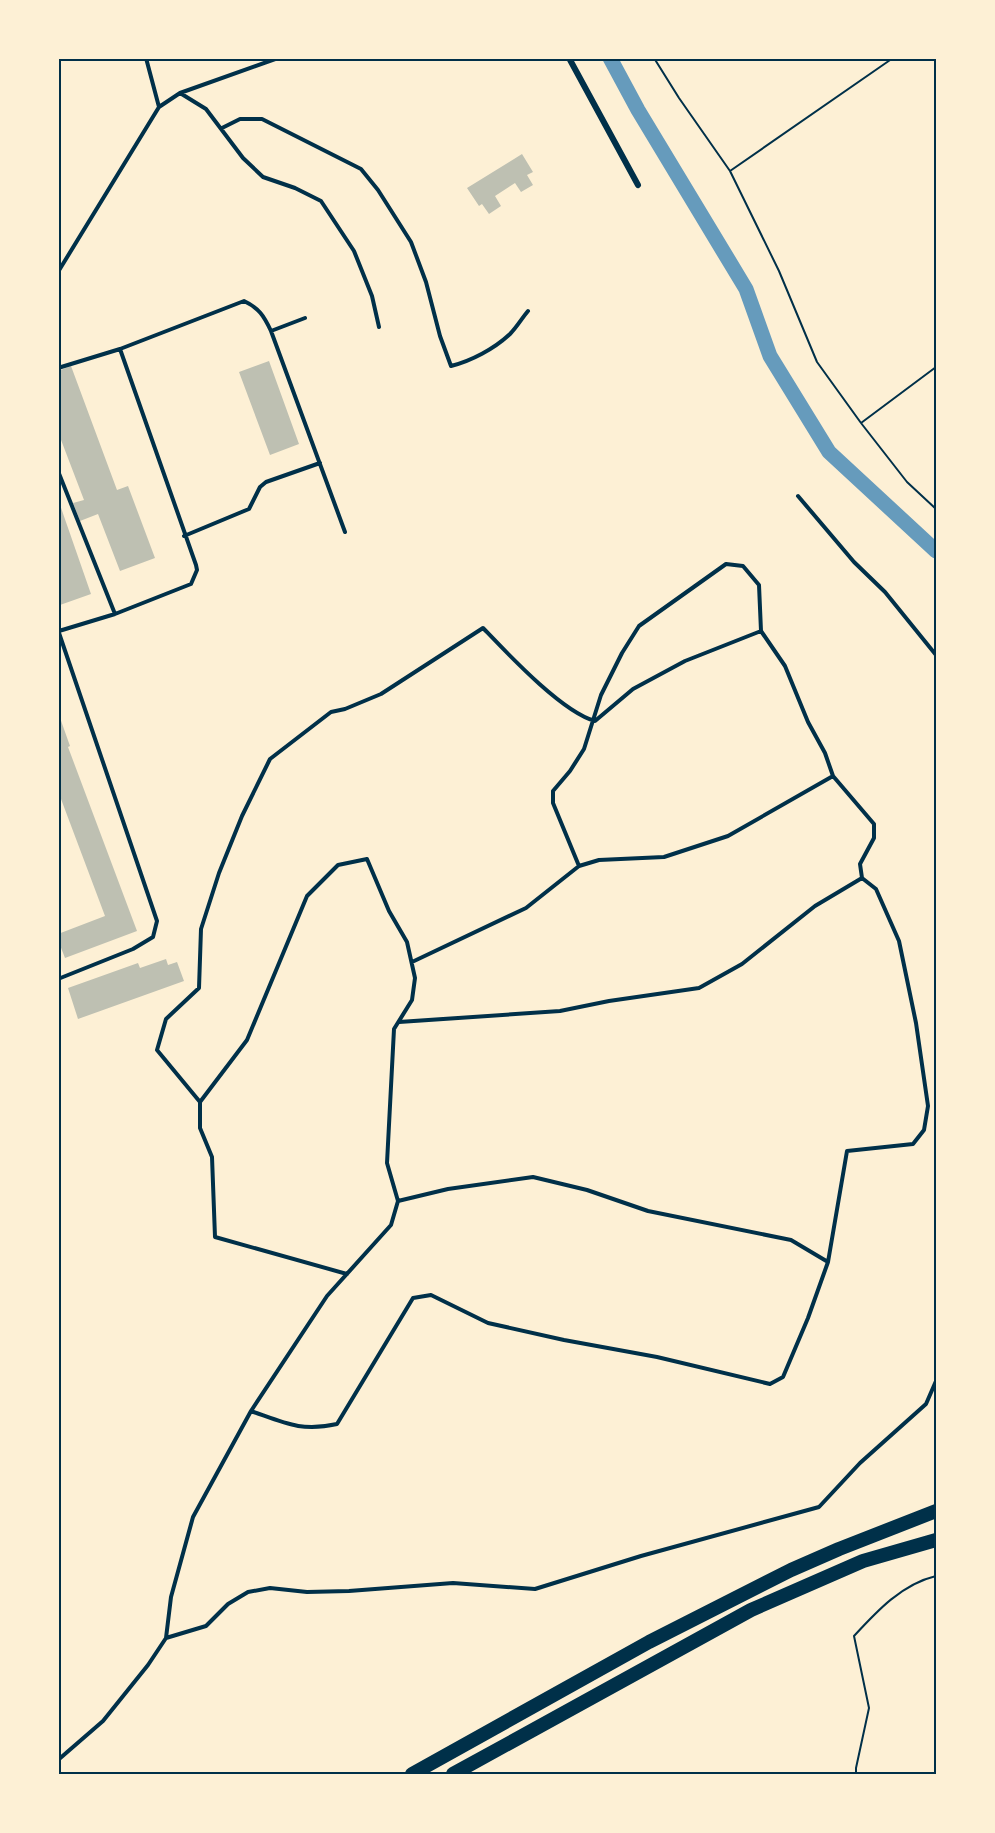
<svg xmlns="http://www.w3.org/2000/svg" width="995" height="1833" font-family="'Nunito Sans',sans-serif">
  <rect width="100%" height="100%" fill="#fdf0d5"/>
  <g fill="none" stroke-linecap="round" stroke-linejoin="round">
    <path stroke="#669bbc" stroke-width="15" d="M610 58 638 110 746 289 770 356 829 452 936 551"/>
  </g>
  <path fill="#bec0b2" d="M522 154 533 172 527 175 533 185 521 192 515 183 495 196 501 206 489 214 482 204 479 206 467 188Z
    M269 361 299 444 270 455 239 372Z
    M71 366 117 490 128 486 155 558 120 571 98 514 80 521 73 503 84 500 58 432V371Z
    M59 502 91 594 60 605 58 601Z
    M59 715 70 746 68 747 137 931 65 958 58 940V934L105 916 58 791Z
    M166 959 168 965 177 962 184 981 78 1019 68 988 138 963 140 968Z"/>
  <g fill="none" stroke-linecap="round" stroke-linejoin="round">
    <path stroke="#003049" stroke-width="2" d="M654 58 679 98 730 171 779 271 817 362 861 423 907 482 936 509
      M730 171 893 58
      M861 423 936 367
      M856 1774V1768L869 1708 854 1636C877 1611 902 1584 936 1576"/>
    <path stroke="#003049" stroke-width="4" d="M146 58 159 107
      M180 93 206 109 243 158 263 177 295 188 321 201 354 251 372 296 379 327
      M222 128 240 119H262L361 169 378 190 411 242 426 282 440 336 451 366C471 361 494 349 510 334 517 327 522 318 528 311
      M58 272 159 107 180 93 278 58
      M271 331 305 318
      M58 368 120 349
      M58 471 115 614
      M798 496 854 562 885 592 936 655
      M184 536 249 509 260 487 266 482 320 463
      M58 630 157 921 153 937 133 949 58 979
      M59 631 115 614 191 584 197 570 196 565 120 349 244 301C259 308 264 316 271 331L345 532
      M412 962 526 908 579 866 599 860 664 857 728 836 833 776
      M399 1022 560 1011 609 1001 699 988 742 964 815 906 862 878
      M398 1201 448 1189 533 1177 587 1190 648 1211 791 1240 828 1262
      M347 1274 215 1237 212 1157 200 1128V1102L157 1050 166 1019 199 988 201 929 219 873 242 816 270 759 331 712 345 709 381 694 483 628C508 654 562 712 595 721L633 689 685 661 761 631
      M251 1411C285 1423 301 1432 337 1424L413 1298 431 1295 488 1323 564 1340 657 1357 770 1384 783 1377 808 1318 828 1262 847 1151 913 1144 924 1130 928 1106 916 1023 899 941 876 889 862 878 860 864 874 838V824L833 776 825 753 808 722 785 666 761 631 759 585 743 566 726 564 639 626 622 653 601 695 584 749 570 771 553 791V803L579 866
      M166 1638 206 1626 228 1604 248 1592 270 1588 307 1592 349 1591 453 1583 535 1589 641 1556 819 1507 860 1463 926 1404 936 1381
      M58 1760 103 1721 148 1665 166 1638 171 1597 193 1517 251 1411 327 1296 391 1225 398 1201 387 1163 394 1029 412 1000 415 978 407 942 389 911 367 859 338 865 307 896 247 1040 200 1102"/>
    <path stroke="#003049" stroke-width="6" d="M569 58 638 185"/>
    <path stroke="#003049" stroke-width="14" d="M412 1774 649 1642 791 1570 839 1549 936 1511
      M453 1774 751 1610 863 1561 936 1540"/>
  </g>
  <rect width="995" height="1833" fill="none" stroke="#fdf0d5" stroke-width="120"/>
  <rect x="60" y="60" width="875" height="1713" fill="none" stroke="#003049" stroke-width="2"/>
</svg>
